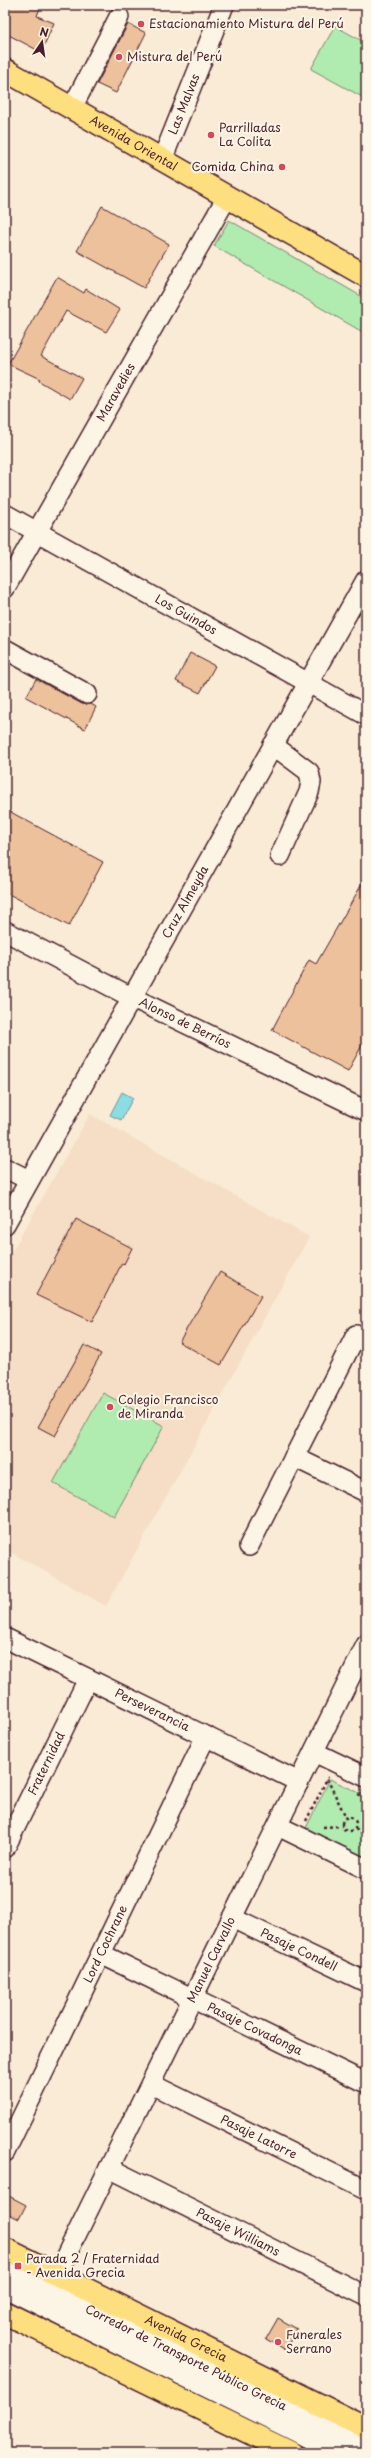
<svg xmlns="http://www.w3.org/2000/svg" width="371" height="2458" font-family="'Playpen Sans',sans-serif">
  <rect width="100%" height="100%" fill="#f9ebd6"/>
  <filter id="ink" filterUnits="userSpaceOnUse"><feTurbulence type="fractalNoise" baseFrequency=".025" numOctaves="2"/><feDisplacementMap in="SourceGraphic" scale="8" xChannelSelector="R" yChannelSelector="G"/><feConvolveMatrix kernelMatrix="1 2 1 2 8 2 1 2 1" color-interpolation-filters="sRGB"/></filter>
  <g filter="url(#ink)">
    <path fill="#f5dec5" d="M90 1114 309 1237 106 1606 5 1549V1264Z"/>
    <path fill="#b0ebb0" stroke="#7d856e" d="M335 26 366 43V99L311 69Z
      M229 220 366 299V334L214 246Z
      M103 1393 164 1426 114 1517 53 1483Z
      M330 1779 366 1796V1861L304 1832Z"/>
    <path fill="#8bdde3" stroke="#719199" d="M122 1092 133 1098 121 1120 110 1115Z"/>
    <path fill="#edc19c" stroke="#4a1f2b" d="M5 5H41L37 16 54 23 41 52 5 33Z
      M128 24 146 33 116 93 97 84Z
      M102 206 169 244 144 288 77 251Z
      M57 277 84 293 86 289 120 310 106 332 66 311 41 356 82 378 70 399 39 381 40 379 8 364Z
      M190 653 215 666 200 693 176 681Z
      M36 679 82 704H91L96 707 85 729 26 697Z
      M5 809 103 862 69 926 5 892Z
      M366 877V1038L348 1071 272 1030 309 960 316 964Z
      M76 1219 132 1248 124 1264 122 1263 92 1322 36 1295Z
      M220 1272 261 1296 221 1365 179 1342Z
      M84 1345 101 1354 55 1436 38 1427Z
      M5 2194 26 2205 19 2219 5 2212Z
      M278 2318 297 2329 285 2350 266 2339Z"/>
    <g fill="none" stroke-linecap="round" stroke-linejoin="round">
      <g stroke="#4a1f2b" stroke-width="22">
        <g id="minor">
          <path d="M72 108 119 17"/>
          <path id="s1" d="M162 160 224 5"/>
          <path id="s2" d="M5 514 366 715"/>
          <path id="s3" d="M5 588 227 197"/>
          <path d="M5 649 87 694"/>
          <path d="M273 745 309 772 311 782 309 792 280 856"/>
          <path id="s4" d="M5 931 131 997 366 1111"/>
          <path d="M5 1168 29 1180"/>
          <path id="s5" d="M5 1224 366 580"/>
          <path d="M294 1457 366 1492"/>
          <path d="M249 1546 356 1335"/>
          <path id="s6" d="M5 1638 299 1782"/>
          <path d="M314 1752 366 1777"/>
          <path d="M278 1826 366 1869"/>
          <path id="s7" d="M5 1848 88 1679"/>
          <path id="s8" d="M232 1918 366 1982"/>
          <path id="s9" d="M101 1954 366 2083"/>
          <path id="s10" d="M151 2084 366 2190"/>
          <path id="s11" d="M5 2152 206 1736"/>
          <path id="s12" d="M109 2168 366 2296"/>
          <path id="s13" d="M5 2268 366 2447"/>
          <path id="s14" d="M57 2274 366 1645"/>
          <path d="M5 2288 339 2453"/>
        </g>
      </g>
      <g stroke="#4a1f2b" stroke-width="25">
        <g id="major">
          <path id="s15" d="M5 70 366 276"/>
          <path id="s16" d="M5 2249 366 2428"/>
          <path d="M5 2313 291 2453"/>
        </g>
      </g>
      <path stroke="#4a1f2b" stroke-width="2.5" stroke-dasharray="3 3" stroke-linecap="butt" d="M327 1779 346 1817
        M358 1794 366 1798
        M342 1824a7 7 0 1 1 14 0a7 7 0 1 1-14 0Z
        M306 1821 328 1777
        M323 1827 342 1826
        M355 1829 366 1835"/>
      <use href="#minor" stroke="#fcf5e5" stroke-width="19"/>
      <use href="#major" stroke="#fedf80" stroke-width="22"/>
    </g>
  </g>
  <g fill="#d1495b" stroke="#fcf5e5" stroke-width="1.5">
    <circle cx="141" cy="24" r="4"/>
    <circle cx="119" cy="57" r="4"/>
    <circle cx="211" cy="135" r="4"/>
    <circle cx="282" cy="167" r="4"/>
    <circle cx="110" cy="1407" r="4"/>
    <rect x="14" y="2262" width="8" height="8" rx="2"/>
    <circle cx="278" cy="2342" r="4"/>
  </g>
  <g text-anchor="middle" stroke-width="4" stroke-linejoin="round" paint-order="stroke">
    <g font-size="12" fill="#4a1f2b" stroke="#fcf5e5" text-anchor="start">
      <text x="149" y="28">Estacionamiento Mistura del Perú</text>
      <text x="127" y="61">Mistura del Perú</text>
      <text x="219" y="132">Parrilladas<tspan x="219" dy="14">La Colita</tspan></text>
      <text x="274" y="171" text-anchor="end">Comida China</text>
      <text x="118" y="1404">Colegio Francisco<tspan x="118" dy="14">de Miranda</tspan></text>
      <text x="26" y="2263">Parada 2 / Fraternidad<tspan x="26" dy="14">- Avenida Grecia</tspan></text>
      <text x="286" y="2339">Funerales<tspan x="286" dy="14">Serrano</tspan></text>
    </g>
    <g font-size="12" fill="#4a1f2b" stroke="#fcf5e5">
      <text dy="4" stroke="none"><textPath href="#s1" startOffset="60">Las Malvas</textPath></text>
      <text dy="4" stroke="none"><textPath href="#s15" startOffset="148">Avenida Oriental</textPath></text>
      <text dy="4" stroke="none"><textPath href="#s3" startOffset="225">Maravedies</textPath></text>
      <text dy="4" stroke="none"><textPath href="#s2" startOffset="207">Los Guindos</textPath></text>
      <text dy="4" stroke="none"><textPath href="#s5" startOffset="369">Cruz Almeyda</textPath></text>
      <text dy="4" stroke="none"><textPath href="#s4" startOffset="202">Alonso de Berríos</textPath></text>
      <text dy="4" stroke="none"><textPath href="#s6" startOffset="164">Perseverancia</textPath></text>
      <text dy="4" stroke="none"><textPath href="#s7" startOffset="94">Fraternidad</textPath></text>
      <text dy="4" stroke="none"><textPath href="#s11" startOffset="231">Lord Cochrane</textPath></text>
      <text dy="4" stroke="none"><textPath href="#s8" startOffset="74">Pasaje Condell</textPath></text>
      <text dy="4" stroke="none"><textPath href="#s14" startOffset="350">Manuel Carvallo</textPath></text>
      <text dy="4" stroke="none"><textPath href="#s9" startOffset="171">Pasaje Covadonga</textPath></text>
      <text dy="4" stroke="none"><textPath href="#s10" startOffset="120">Pasaje Latorre</textPath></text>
      <text dy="4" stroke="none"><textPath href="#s12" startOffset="144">Pasaje Williams</textPath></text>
      <text dy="4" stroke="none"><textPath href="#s16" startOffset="202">Avenida Grecia</textPath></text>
      <text dy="4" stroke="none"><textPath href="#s13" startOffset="202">Corredor de Transporte Público Grecia</textPath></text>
    </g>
  </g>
  <rect width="371" height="2458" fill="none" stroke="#fcf5e5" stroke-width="20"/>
  <rect x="10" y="10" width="351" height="2438" fill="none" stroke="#4a1f2b" stroke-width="1.5" filter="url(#ink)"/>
  <g transform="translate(42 42) rotate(13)" stroke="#fcf5e5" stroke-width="3" paint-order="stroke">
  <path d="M0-3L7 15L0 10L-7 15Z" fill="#4a1f2b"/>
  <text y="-6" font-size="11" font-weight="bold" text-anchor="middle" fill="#4a1f2b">N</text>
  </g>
</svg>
